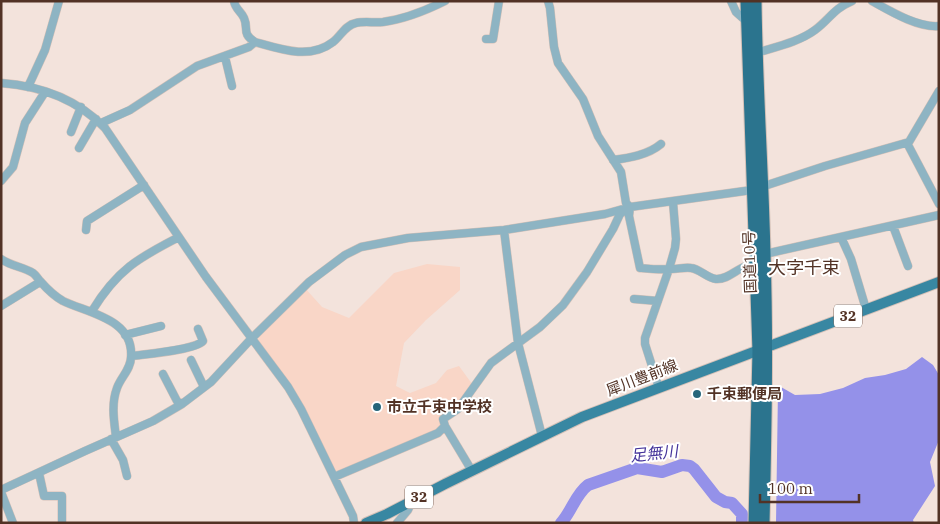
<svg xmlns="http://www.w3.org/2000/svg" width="940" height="524" font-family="'IBM Plex Serif','Noto Sans JP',serif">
  <rect width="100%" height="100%" fill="#f3e3dc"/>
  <path fill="#f9d6c7" d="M427 264 460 267V290L426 320 404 343 396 386 410 393 436 383 447 370 459 366 475 388 443 418 445 426 334 477 288 387 258 339 273 318 304 287 322 307 349 318 394 273Z"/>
  <path fill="#9491e9" d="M922 357 933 365 939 375V440L930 462 935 486 913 520 914 523H776L778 389 781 387 795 395 820 394 843 388 865 378 885 375 906 369Z"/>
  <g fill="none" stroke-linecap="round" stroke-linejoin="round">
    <path stroke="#9491e9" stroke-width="12" d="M561 523C572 511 575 495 588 485L637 468 662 472 682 465 690 466 694 469 716 497 725 502 732 503 742 514V523"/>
    <g stroke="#d3c0b7" stroke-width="9">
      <path id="minor" d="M234 1C235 9 241 11 244 18 249 29 241 33 255 42 280 49 310 60 333 42 341 36 345 25 356 23 364 21 374 23 383 22 405 19 425 11 445 1
        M548 1 550 8 554 47 558 63 583 99 598 136 621 172 626 203 630 207 629 216 640 268C651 269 661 270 672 269 678 269 685 267 691 268 700 269 707 278 716 279 731 280 740 263 755 265L765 254 939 215
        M731 1 736 12 746 21
        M872 1C890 11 918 28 939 26
        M486 39H493L499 1
        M756 53C775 47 799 42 815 30 830 19 833 9 852 1
        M225 57 232 86
        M1 83C41 86 77 99 105 128L206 277 288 387 301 409 353 516 354 523
        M28 87 45 50 59 1
        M101 123 130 110 197 66 249 47 255 42
        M71 132 81 107
        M907 143 939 204
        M79 148 96 119
        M613 160C629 158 648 155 661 144
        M1 181 13 167 25 123 45 92
        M893 226 908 266
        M86 230 87 221 144 185
        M504 230 518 343 542 436
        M841 237 851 259 866 309
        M1 259C11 266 23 267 33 273 36 275 38 279 40 281 47 289 54 296 63 301 88 313 134 319 131 357 131 369 121 377 117 388 111 404 114 421 116 437
        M634 299 658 301
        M1 306 40 282
        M92 311C117 270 138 258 179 237
        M125 335 161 326
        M132 356C146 354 195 350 203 341L198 329
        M191 360 204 387
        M163 374 177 401 182 404
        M659 388 645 344V338L669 269 675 248 676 239 673 202
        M111 439 123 460 127 476
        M472 471 445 426 443 419 458 409 491 363 540 327 563 305 587 272 613 229 620 214 626 210
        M39 473 44 496H62V523
        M334 477 438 433 445 426
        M1 490 85 451 153 421 182 404 211 382 251 339 309 282 345 255 361 247 408 238 504 230 605 214 630 207 752 190 825 166 909 142 939 91
        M1 492 13 523
        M397 523 408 510 412 501"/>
    </g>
    <g stroke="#d3c0b7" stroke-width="12">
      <path id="major" d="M366 523 387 514 445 484 582 417 939 282"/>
    </g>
    <g stroke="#d3c0b7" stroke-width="13">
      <path id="highway" d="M746 1 758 351 754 523
        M756 1C757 86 763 170 765 254 768 344 766 433 764 523"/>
    </g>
    <use href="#minor" stroke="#8eb4c3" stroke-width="8"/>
    <use href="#major" stroke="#3887a2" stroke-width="10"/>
    <use href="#highway" stroke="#2b748e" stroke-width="11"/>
  </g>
  <g fill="#26657a" stroke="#fff" stroke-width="2">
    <circle cx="697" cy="394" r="5"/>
    <circle cx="377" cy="407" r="5"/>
  </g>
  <g text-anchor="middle" stroke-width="4" stroke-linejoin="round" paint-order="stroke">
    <g fill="#fff" stroke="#867066" stroke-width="1">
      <rect x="834" y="304.5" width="28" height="23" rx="4"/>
      <rect x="405" y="485.5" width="28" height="23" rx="4"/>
    </g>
    <g font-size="14" font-weight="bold" fill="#523225">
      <text x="848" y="321">32</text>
      <text x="419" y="502">32</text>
    </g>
    <g font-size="15" fill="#523225" stroke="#fff">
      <text transform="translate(750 262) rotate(-92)" y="5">国道10号</text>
      <text transform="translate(642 378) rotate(-21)" y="5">犀川豊前線</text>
    </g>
    <g font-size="15" font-weight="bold" fill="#523225" stroke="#fff" text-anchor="start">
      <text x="707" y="399">千束郵便局</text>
      <text x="387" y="412">市立千束中学校</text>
    </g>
    <g font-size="16" font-style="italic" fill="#45349a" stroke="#fff">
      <text transform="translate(654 453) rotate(-6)" y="6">足無川</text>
    </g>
    <g font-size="18" fill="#523225" stroke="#fff">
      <text x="804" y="274">大字千束</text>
    </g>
  </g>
  <rect width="940" height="524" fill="none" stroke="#523225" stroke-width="5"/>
  <path d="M760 494v8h99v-8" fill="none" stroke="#523225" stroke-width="2.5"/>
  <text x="768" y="494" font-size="15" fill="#523225" stroke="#ffffff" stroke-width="4" paint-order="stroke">100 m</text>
</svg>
